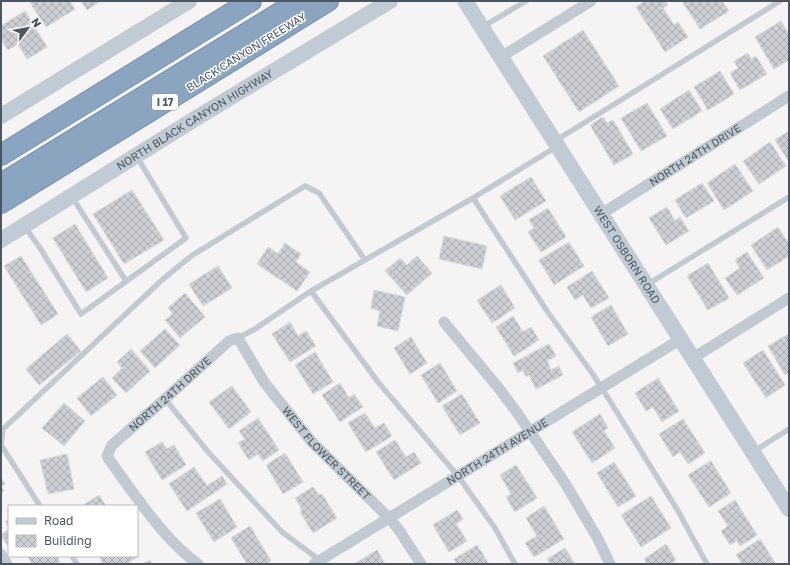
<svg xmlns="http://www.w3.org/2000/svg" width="790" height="565" font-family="'Golos Text',sans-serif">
  <defs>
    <pattern id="building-cross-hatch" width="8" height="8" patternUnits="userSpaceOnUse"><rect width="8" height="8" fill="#cdcfd5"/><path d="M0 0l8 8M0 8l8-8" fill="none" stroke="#a8abb0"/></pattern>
  </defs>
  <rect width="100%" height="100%" fill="#f5f3f3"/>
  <path fill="url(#building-cross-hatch)" stroke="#d7d9de" d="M29 1H70L75 9 46 27Z
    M81 1H101L87 10Z
    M645 1H665L668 5 663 8 674 25 678 22 688 37 665 52 636 7Z
    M682 1H722L729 11 700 29Z
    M25 11 47 47 27 59 18 44 8 50 1 39V26Z
    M781 21 789 35V60L774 69 755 37Z
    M583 30 619 86 579 112 543 56Z
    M748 53 751 59 756 56 767 74 740 90 730 73 738 68 734 61Z
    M720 71 734 94 708 110 694 87Z
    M689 90 702 111 673 129 660 109Z
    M647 103 667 136 641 151 621 118Z
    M603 117 607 123 613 120 633 154 614 165 590 125Z
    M789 131V162L775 140Z
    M770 142 786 166 759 184 743 161Z
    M735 164 753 191 724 210 707 183Z
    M531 177 546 201 515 220 500 196Z
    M702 183 714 201 686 218 675 200Z
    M132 190 164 240 124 264 93 214Z
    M667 207 675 221 680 217 689 231 666 245 649 218Z
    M548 208 566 237 541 252 528 232 534 228 529 220Z
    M75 224 108 278 86 292 53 238Z
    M778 227 789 244V256L767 270 751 245Z
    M444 236 487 246 482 269 439 259Z
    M569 242 584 266 554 285 539 260Z
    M285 243 301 254 296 262 310 272 297 291 257 264 268 247 278 254Z
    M747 252 764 278 737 295 725 278 740 268 735 260Z
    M21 256 58 314 41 325 4 266Z
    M417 256 432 273 407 295 385 271 400 258 407 265Z
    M708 263 729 298 708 310 687 276Z
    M218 266 232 288 203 306 189 284Z
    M592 271 609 298 591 308 583 295 575 300 567 287Z
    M501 285 515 308 492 323 477 300Z
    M374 290 405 297 398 331 377 326 380 311 371 308Z
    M185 293 205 317 180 338 165 320 173 314 168 308Z
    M611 305 628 334 608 346 591 317Z
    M513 316 523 332 531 327 539 340 514 356 496 327Z
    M290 322 298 336 306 331 316 346 290 362 272 334Z
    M165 329 180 345 155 368 140 351Z
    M67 334 81 351 39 385 26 369Z
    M789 334V372L785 375 768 346Z
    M411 337 427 363 410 374 394 348Z
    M549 344 556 356 547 361 551 370 559 366 563 375 536 389 529 375 526 377 523 370 518 373 513 363Z
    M131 349 150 371 126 393 112 378 122 368 117 362Z
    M763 350 785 385 766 398 743 363Z
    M315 352 333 382 313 394 295 365Z
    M440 363 457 391 438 403 421 375Z
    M103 377 117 395 91 416 77 398Z
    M658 378 679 411 662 422 653 407 646 411 635 393Z
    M340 383 349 398 354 394 363 407 340 422 322 395Z
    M232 386 251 412 229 429 209 402Z
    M462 394 480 423 460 435 442 406Z
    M64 403 85 421 64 446 42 428Z
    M365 413 375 428 384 423 392 436 366 452 348 423Z
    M600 414 608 428 604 431 615 448 592 463 572 432Z
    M258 418 279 450 263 461 258 454 249 460 238 443 245 439 239 431Z
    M683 419 705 453 688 464 680 452 673 457 659 434Z
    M395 440 406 457 414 452 421 463 394 480 376 452Z
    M162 442 167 449 174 445 186 465 162 480 145 452Z
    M285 453 303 482 283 494 266 465Z
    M67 454 74 489 48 494 40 460Z
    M711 461 731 493 709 507 688 475Z
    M614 462 636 496 618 507 597 473Z
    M516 465 537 498 515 512 506 497 511 494 500 475Z
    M194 467 207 486 222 476 227 484 187 511 169 484Z
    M1 478 5 484 1 486 4 491 1 493Z
    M313 487 319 495 322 494 337 518 313 533 300 512 302 510 295 498Z
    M99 495 106 506H82Z
    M651 496 671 528 641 547 621 515Z
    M220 499 237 527 214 542 196 513Z
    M735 500 757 535 740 546 737 541 730 545 721 531 728 526 718 511Z
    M544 506 564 539 534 557 525 543 537 536 526 518Z
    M457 510 463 519 456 524 467 541 449 552 433 525Z
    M9 519V528L5 522Z
    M250 526 271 561 266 564H247L231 538Z
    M9 529V544L7 545 1 535Z
    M760 539 776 564H742L736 555Z
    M666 544 676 560 671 564H647L644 559Z
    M477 545 489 564H457L454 559Z
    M565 548 575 564H550L547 559Z
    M377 550 385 564H354Z
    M137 553 139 556 126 564H103L99 556H137Z
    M30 556H57L60 561 55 564H32L28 557Z
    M150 560 152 564H143Z"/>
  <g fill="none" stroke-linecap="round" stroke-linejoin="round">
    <g stroke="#7690ad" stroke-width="22">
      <path id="highway" d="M1 155 251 1
        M1 184 299 1
        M1 203 328 1"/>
    </g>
    <path stroke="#c1cad2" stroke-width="5.5" d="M484 26 526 1
      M555 141 780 1
      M72 197 126 281
      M473 198 547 311 592 373 610 401 678 511 707 564
      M25 227 40 248 81 314 186 238 137 157
      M648 284 789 197
      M311 291 378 382 458 476 495 528 515 564
      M238 338 255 329 311 291 473 198 556 147
      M165 399 209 453 282 532 321 561
      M753 452 789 429
      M40 506 1 445 3 429 163 279 191 256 305 186 319 193 365 260
      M72 556 77 564"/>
    <g stroke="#c1cad2" stroke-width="11">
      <path d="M501 57 591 1"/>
      <path id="s1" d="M601 214 789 96"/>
      <path d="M444 322 501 391 518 414 565 483 598 539 610 564"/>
      <path d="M693 358 789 298"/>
      <path d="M1 554 7 564"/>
      <path id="s2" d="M198 564C172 545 153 520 134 494 125 482 116 469 107 456L112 445 165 399 229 341 238 338 264 382 311 441 389 518 399 530 421 564"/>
      <path id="s3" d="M314 564 681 339"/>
    </g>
    <g stroke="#c1cbd6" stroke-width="16">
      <path id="s4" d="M465 1 789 509"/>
      <path d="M1 116 189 1"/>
      <path id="s5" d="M1 240 198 117 390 1"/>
    </g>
    <use href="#highway" stroke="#8ba5c1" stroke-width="20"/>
  </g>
  <g text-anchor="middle" stroke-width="3" stroke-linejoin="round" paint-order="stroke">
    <rect fill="#fff" stroke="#808990" stroke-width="1" x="152" y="94" width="26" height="16" rx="3"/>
    <g font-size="10" font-weight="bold" fill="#4a5661">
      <text x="165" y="106">I 17</text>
    </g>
    <g font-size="11" fill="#4a5661" stroke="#fff">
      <text transform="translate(246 52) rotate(-32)" y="4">BLACK CANYON FREEWAY</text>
      <text dy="4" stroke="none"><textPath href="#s5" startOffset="228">NORTH BLACK CANYON HIGHWAY</textPath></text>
      <text dy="4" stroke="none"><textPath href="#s1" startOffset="111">NORTH 24TH DRIVE</textPath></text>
      <text dy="4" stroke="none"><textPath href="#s4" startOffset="301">WEST OSBORN ROAD</textPath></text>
      <text dy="4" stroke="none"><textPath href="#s2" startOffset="231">NORTH 24TH DRIVE</textPath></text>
      <text dy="4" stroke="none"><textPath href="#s3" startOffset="215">NORTH 24TH AVENUE</textPath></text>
      <text dy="4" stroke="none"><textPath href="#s2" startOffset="466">WEST FLOWER STREET</textPath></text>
    </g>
  </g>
  <rect width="790" height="565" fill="none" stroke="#4a5661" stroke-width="4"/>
  <rect x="8" y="505" width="130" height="52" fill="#ffffff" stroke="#b7bbc0"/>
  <rect x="16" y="518" width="20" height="6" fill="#c1cbd6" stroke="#b7bbc0"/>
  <text x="44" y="525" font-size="12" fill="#4a5661">Road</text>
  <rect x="16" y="535" width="20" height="12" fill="url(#building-cross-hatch)" stroke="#b7bbc0"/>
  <text x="44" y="545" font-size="12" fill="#4a5661">Building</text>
  <g transform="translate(28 28) rotate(58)" stroke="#ffffff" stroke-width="3" paint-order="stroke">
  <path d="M0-3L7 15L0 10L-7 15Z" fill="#4a5661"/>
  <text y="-6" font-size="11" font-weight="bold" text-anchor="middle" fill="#4a5661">N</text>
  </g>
</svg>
